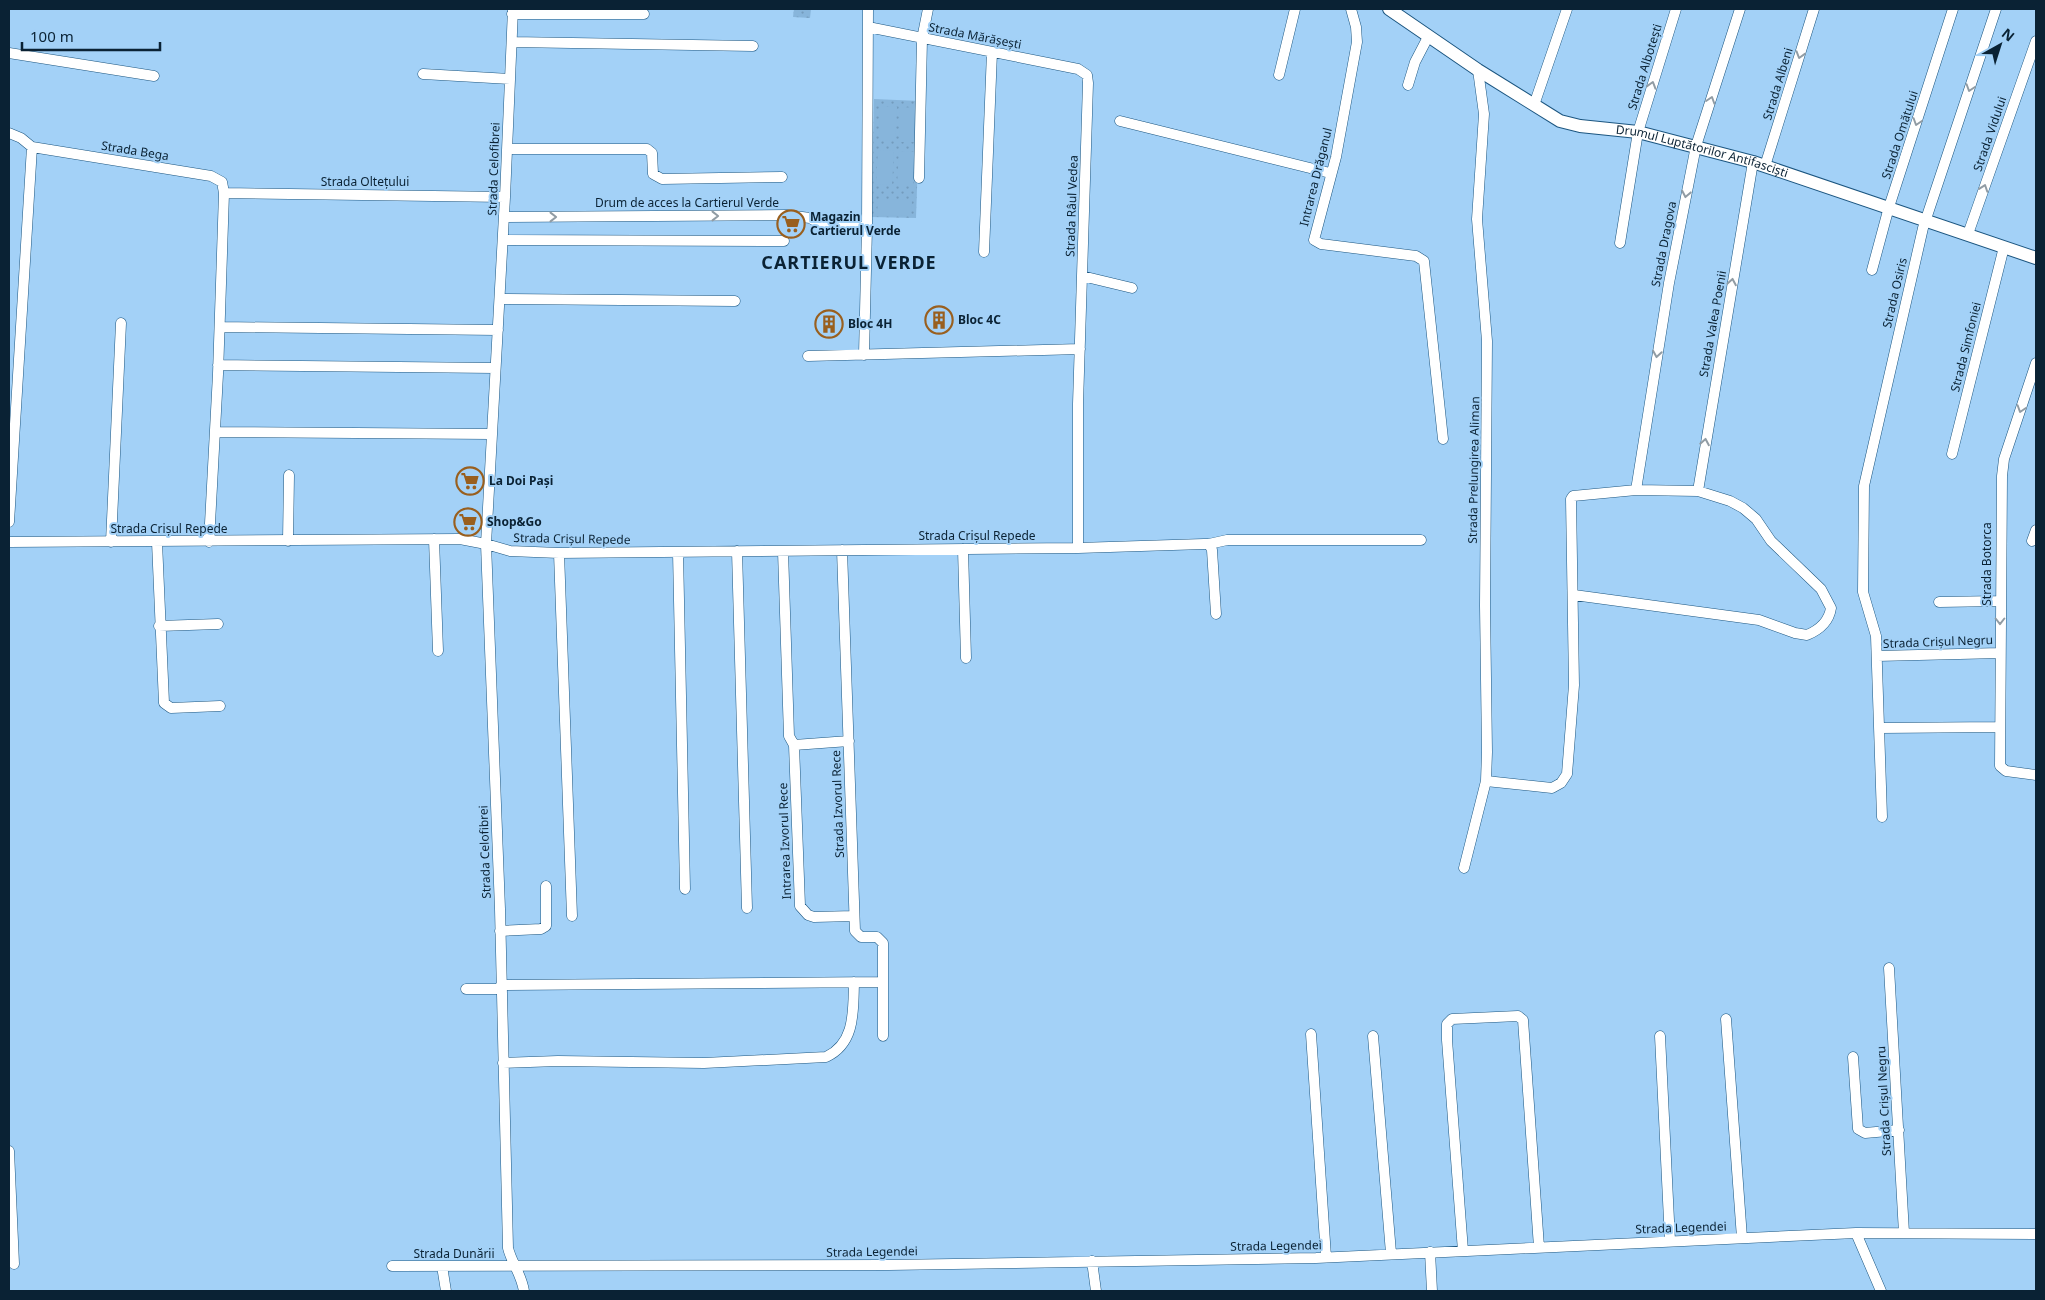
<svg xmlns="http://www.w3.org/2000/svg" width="2045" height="1300" font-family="'Noto Sans',sans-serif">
  <defs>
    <pattern id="park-dots" width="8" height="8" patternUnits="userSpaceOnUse" patternTransform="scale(1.25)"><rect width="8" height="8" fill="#87b5db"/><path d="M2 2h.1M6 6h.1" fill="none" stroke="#739bbd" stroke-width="1.8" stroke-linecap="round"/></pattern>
  </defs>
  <rect width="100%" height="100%" fill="#a3d1f7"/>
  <path fill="url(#park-dots)" d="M794 9H811L810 18 793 17Z
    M874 99 920 101 916 218 871 217Z"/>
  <path fill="#87b5db" d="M880 106 897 107 895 141 879 140Z
    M900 107 917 108 915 142H899Z
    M878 150 894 151 892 185 876 184Z
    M899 151 915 152 913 186H897Z
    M878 199 912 200 911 216 877 215Z"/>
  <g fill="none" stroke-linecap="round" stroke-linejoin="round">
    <g stroke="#1c5680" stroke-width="11">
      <path id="minor" d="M513 9 505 197 486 544 500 909 508 1248C512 1264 521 1273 524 1291
        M1351 9 1356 27 1357 42 1336 157 1314 240 1321 244 1416 256 1424 261 1443 439
        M512 14H644
        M868 27 1078 69 1087 75 1088 83 1078 404V548
        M512 42 753 46
        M9 53 154 76
        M423 74 510 79
        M1279 75 1295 9
        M1408 85 1415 62 1428 37
        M1534 105 1567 9
        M1120 121 1330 173
        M9 133 21 138 32 147
        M32 147 211 176 222 182 224 193 218 374 209 542
        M507 149H647L652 153 653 174 662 179 782 177
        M1765 166 1814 9
        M919 178 922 39 928 9
        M224 193 505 197
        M504 217 786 215 810 218 821 224 829 226 867 227
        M1968 234 2036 41
        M503 240 784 241
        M1620 243 1638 132 1676 9
        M984 252 992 52
        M1872 270 1889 207 1953 9
        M1082 276 1132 288
        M500 299 735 301
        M220 327 498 330
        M864 355 867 227 868 9
        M808 356 1080 349
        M2036 363 2004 459 2002 476 2000 766 2006 771 2036 775
        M218 365 495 368
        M215 432 491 434
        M1952 454 2004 247
        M1636 490 1669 283 1696 146 1740 9
        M1698 491 1753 162
        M9 522 32 147
        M434 539 438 651
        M288 541 289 475
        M2032 541 2036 530
        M9 542 460 539 486 544 510 551 559 553 1078 548 1204 544H1209L1212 550 1216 614
        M111 542 121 323
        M157 542 164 703 171 708 220 706
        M1209 544 1227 540H1421
        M963 549 966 658
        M842 550 855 931 861 937H877L883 943V1036
        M737 551 747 908
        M783 551 789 736 794 745 800 906 808 915 814 917 854 916
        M678 552 685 889
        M559 553 572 916
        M1939 602 1999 601
        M159 626 218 624
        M1877 656 2000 653
        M1880 728 2000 727
        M794 745 849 741
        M1486 781 1552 788 1561 783 1567 774 1574 685 1571 499 1573 496 1636 490 1698 491 1730 501 1743 508 1756 519 1771 541 1821 589 1831 608C1829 621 1819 630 1807 635L1795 633 1759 620 1574 595
        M1882 817 1876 636 1863 592 1864 486 1923 228 1996 9
        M1464 868 1486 781 1487 752 1485 606 1487 341 1477 219 1484 114 1478 70
        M500 931 541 929 546 926V886
        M1889 968 1904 1233
        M501 985 882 982
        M466 989H502
        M1726 1019 1742 1238
        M1311 1034 1326 1257
        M1373 1036 1391 1253
        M1660 1036 1670 1241
        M1853 1057 1858 1129 1865 1133 1899 1130
        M503 1063 558 1061 704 1063 826 1057C856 1043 853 1010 854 982
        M9 1151 14 1264
        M1856 1233 1881 1291
        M1463 1251 1447 1040V1024L1452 1019 1518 1016 1523 1020 1539 1247
        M1430 1252 1432 1291
        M1092 1261 1096 1291
        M392 1266 889 1265 1316 1258 1856 1233 2036 1234
        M442 1266 446 1291"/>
    </g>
    <g stroke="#1c5680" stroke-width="14">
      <g id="tertiary">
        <path id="s1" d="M1389 9 1478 70 1560 121 1580 126 1638 132 1753 162 2036 258"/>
      </g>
    </g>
    <use href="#minor" stroke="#fff" stroke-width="10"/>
    <use href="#tertiary" stroke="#fff" stroke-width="12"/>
  </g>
  <defs><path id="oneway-chevron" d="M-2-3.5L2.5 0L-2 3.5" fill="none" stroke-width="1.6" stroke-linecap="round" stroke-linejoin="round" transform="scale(1.25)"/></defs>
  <g stroke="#919ca4">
    <use href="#oneway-chevron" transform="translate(1800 55) rotate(107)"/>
    <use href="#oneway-chevron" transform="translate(1652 85) rotate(-73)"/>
    <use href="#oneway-chevron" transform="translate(1970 88) rotate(108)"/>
    <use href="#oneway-chevron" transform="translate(1711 100) rotate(-72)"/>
    <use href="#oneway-chevron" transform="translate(1917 122) rotate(108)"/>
    <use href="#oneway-chevron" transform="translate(1984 188) rotate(-71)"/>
    <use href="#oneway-chevron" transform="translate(1686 194) rotate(101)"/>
    <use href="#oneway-chevron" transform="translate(715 216)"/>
    <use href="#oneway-chevron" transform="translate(553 217)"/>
    <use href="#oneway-chevron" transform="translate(1732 282) rotate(-80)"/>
    <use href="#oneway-chevron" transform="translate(1657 354) rotate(99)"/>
    <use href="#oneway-chevron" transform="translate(2021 409) rotate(108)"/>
    <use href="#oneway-chevron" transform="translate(1705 442) rotate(-80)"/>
    <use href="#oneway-chevron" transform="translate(2000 621) rotate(90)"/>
  </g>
  <defs>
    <g id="supermarket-ring" transform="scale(1.4375)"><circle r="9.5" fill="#a3d1f7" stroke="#995f1e" stroke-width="1.5"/><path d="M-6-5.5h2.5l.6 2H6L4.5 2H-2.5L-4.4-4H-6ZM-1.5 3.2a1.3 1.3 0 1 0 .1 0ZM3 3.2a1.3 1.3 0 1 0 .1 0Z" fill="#995f1e"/></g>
    <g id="building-ring" transform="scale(1.4375)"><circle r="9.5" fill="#a3d1f7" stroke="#995f1e" stroke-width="1.5"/><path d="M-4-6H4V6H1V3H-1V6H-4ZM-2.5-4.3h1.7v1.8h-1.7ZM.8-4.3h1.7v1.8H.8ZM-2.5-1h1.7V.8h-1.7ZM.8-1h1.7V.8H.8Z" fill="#995f1e"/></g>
  </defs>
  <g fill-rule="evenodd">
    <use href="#supermarket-ring" x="791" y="224"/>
    <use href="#building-ring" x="939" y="320"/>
    <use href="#building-ring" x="829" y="324"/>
    <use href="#supermarket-ring" x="470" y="481"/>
    <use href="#supermarket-ring" x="468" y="522"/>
  </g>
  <g text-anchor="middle" stroke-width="4" stroke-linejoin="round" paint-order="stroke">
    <g font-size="12" fill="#0a2234" stroke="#a3d1f7">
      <text transform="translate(975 36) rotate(11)" y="4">Strada Mărășești</text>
      <text transform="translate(1645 67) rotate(-73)" y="4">Strada Albotești</text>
      <text transform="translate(1778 84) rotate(-73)" y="4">Strada Albeni</text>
      <text transform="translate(1990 134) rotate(-71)" y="4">Strada Vidului</text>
      <text transform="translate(1900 135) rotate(-72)" y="4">Strada Omătului</text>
      <text transform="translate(135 151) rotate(9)" y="4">Strada Bega</text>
      <text dy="4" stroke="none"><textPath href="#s1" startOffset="350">Drumul Luptătorilor Antifasciști</textPath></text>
      <text transform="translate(494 169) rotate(-88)" y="4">Strada Celofibrei</text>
      <text transform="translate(1316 177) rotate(-76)" y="4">Intrarea Drăganul</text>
      <text x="365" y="186">Strada Oltețului</text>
      <text x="687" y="207">Drum de acces la Cartierul Verde</text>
      <text transform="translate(1072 206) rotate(-88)" y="4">Strada Râul Vedea</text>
      <text transform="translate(1664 244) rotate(-79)" y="4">Strada Dragova</text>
      <text transform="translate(1895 293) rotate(-77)" y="4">Strada Osiris</text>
      <text transform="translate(1713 324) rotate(-80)" y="4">Strada Valea Poenii</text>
      <text transform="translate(1966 347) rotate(-76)" y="4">Strada Simfoniei</text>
      <text transform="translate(1474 470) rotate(-89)" y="4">Strada Prelungirea Aliman</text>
      <text x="169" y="533">Strada Crișul Repede</text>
      <text x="977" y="540">Strada Crișul Repede</text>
      <text transform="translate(572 539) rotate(1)" y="4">Strada Crișul Repede</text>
      <text transform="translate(1987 564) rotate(-90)" y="4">Strada Botorca</text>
      <text transform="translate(1938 642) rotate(-2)" y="4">Strada Crișul Negru</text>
      <text transform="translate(838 804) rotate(-92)" y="4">Strada Izvorul Rece</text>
      <text transform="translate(785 841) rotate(-92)" y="4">Intrarea Izvorul Rece</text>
      <text transform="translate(485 852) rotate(-92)" y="4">Strada Celofibrei</text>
      <text transform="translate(1884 1101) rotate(-93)" y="4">Strada Crișul Negru</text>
      <text transform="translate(1681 1228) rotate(-2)" y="4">Strada Legendei</text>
      <text transform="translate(1276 1246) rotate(-1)" y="4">Strada Legendei</text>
      <text transform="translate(872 1252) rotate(-1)" y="4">Strada Legendei</text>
      <text x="454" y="1258">Strada Dunării</text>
    </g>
    <g font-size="12" font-weight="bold" fill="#0a2234" stroke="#a3d1f7" text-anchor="start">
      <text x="810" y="221">Magazin<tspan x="810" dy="14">Cartierul Verde</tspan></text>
      <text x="958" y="324">Bloc 4C</text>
      <text x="848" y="328">Bloc 4H</text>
      <text x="489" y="485">La Doi Pași</text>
      <text x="487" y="526">Shop&amp;Go</text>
    </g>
    <g font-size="18" font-weight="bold" letter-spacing="1" fill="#0a2234" stroke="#a3d1f7">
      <text x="849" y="269">CARTIERUL VERDE</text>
    </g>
  </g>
  <rect width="2045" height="1300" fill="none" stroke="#0a2234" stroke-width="20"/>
  <g transform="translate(2000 45) rotate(39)" stroke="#a3d1f7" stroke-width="4" paint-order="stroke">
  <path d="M0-4L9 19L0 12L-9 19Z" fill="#0a2234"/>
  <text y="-8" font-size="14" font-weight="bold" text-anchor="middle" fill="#0a2234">N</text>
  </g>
  <path d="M22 42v8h138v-8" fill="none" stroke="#0a2234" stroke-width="2.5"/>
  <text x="30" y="42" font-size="15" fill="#0a2234" stroke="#a3d1f7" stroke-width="4" paint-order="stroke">100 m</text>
</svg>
